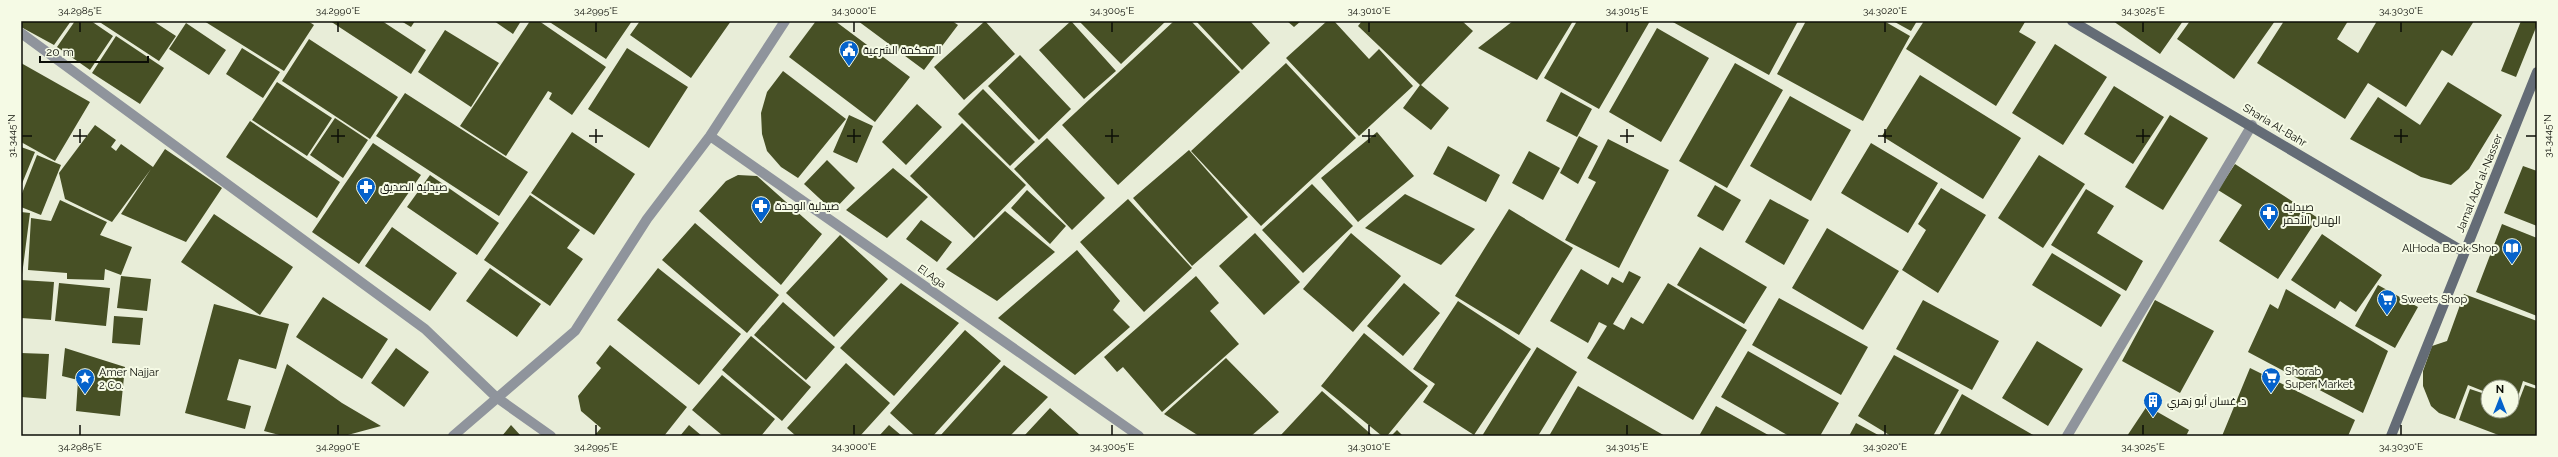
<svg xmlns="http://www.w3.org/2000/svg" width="2558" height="457" font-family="Raleway,Cairo,sans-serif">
  <rect width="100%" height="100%" fill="#e8edd8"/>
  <path fill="#475025" d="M21 21H71L54 45 21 27Z
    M75 21H91L113 36 90 70 57 47Z
    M98 21H153L176 36 159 61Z
    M204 21H308L314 25 284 71Z
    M330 21H382L426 50 411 74Z
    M401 21H415L411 27Z
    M494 21H521L513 34Z
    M530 21H539L606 67 572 115 549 99 552 93 548 91 506 156 460 126Z
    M548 21H632L606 59Z
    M640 21H731L691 78 630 35Z
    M816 21H835L910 77 875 122 789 57Z
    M858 21H952L958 25 924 70Z
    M985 21 1015 54 964 100 934 67Z
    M1071 21 1116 71 1084 99 1039 50Z
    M1079 21H1166L1121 64Z
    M1174 21H1191L1240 72 1118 185 1062 125Z
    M1196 21H1250L1270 43 1242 70Z
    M1287 21H1301L1294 27Z
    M1327 21H1334L1369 59 1379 49 1413 86 1359 136 1286 58Z
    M1362 21H1462L1473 31 1421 85 1449 108 1431 130 1403 108 1420 85 1358 26Z
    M1513 21H1573L1537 80 1478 48Z
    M1577 21H1650L1599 109 1544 78Z
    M1671 21H1798L1769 75Z
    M1806 21H1884L1910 36 1863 121 1777 74Z
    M1893 21H1917L1911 31Z
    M1924 21H2024L2025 22 2019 32 2036 42 1996 106 1906 49Z
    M2113 21H2183L2160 54Z
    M2190 21H2275L2234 79 2177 39Z
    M2284 21H2348L2337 39 2358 53 2377 21H2474L2452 56 2442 50 2406 107 2368 83 2345 119 2257 63Z
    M2521 21H2537V25L2516 77 2501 71Z
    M186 23 226 50 209 75 169 49Z
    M1657 28 1709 58 1661 142 1609 112Z
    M445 30 499 63 471 107 418 72Z
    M116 36 164 68 140 104 92 73Z
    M309 39 398 97 370 139 282 81Z
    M2055 44 2107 77 2063 145 2012 113Z
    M242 48 280 72 263 98 226 74Z
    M627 48 688 87 649 148 588 109Z
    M1020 55 1071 109 1039 140 988 86Z
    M21 63 90 102 55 161 21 142Z
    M1286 63 1356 138 1261 226 1191 151Z
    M1735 63 1783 90 1727 188 1679 161Z
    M783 71 846 119 798 178 781 167 767 151 762 134 761 113 767 92Z
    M1920 75 2021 138 1983 199 1882 136Z
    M277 82 332 118 307 156 252 120Z
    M2448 82 2502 115 2469 169 2451 185 2421 177 2350 139 2378 97 2420 125Z
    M2114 86 2164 117 2133 164 2084 134Z
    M983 89 1035 142 1010 166 958 114Z
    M1561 92 1592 109 1577 137 1546 121Z
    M405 93 528 172 499 216 376 136Z
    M1790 96 1851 130 1811 201 1750 166Z
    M917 104 942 127 906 165 882 142Z
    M849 115 873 126 857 163 833 152Z
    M2170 115 2208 138 2163 210 2125 187Z
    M335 118 368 140 343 178 310 155Z
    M250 121 340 182 317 218 226 157Z
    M962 123 1026 185 974 238 910 176Z
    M95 125 116 140 111 147 116 151 121 144 153 167 165 149 222 188 186 242 121 214 151 169 112 222 65 199 59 173Z
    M572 132 635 174 594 235 531 193Z
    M1377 132 1414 176 1358 222 1321 178Z
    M1579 136 1598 146 1578 184 1560 173Z
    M1047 138 1105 198 1072 230 1014 169Z
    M1608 139 1669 170 1619 268 1565 240 1596 182 1588 178Z
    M373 143 421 175 359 264 312 232Z
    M1871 143 1938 183 1908 233 1841 193Z
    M1448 146 1500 175 1486 202 1433 174Z
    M21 147 35 152 21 186Z
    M1189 150 1248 217 1192 266 1133 198Z
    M1529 151 1560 168 1543 200 1512 183Z
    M37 155 61 165 41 215 21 207V196Z
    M2039 155 2085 184 2043 248 1998 218Z
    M827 160 855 188 833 211 804 184Z
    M2235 164 2318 218 2278 279 2219 241 2242 205 2218 190Z
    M2523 166 2537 171V226L2504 213Z
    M893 168 928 197 887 238 846 210Z
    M430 175 499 223 477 255 407 207Z
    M738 175 757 176 822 234 781 285 699 211 726 181Z
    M1312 184 1353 226 1303 273 1262 230Z
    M1715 185 1741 200 1723 231 1697 216Z
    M1941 188 1986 215 1938 293 1902 270 1926 230 1918 224Z
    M2086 189 2114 206 2097 233 2143 261 2126 291 2051 245Z
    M1027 190 1066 226 1050 244 1011 208Z
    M1405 194 1475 229 1441 265 1365 228Z
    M530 195 580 230 567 248 583 259 550 306 484 260Z
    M1128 199 1192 268 1144 312 1080 242Z
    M1770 199 1809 220 1784 265 1745 242Z
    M60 200 107 222 100 235 132 247 121 275 105 269 104 280 67 279V273L28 270 31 218 51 221Z
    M1509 209 1573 248 1519 335 1455 296Z
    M1005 211 1055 252 997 301 946 269Z
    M21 212 30 213 22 275H21Z
    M214 214 293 267 260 315 181 262Z
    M921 220 952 242 937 262 906 239Z
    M695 223 779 295 747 333 662 260Z
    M2502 224 2537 238V316L2476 292Z
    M392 227 457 273 430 311 365 266Z
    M1827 228 1899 271 1863 330 1792 288Z
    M1255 233 1300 282 1264 315 1219 266Z
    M1351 233 1401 276 1353 332 1303 289Z
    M2322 234 2382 275 2356 312 2340 301 2335 309 2291 280Z
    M840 235 888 279 834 337 786 293Z
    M1700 247 1767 287 1744 324 1677 285Z
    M1077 250 1120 301 1113 310 1130 327 1075 375 998 318Z
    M2052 253 2121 295 2101 327 2032 285Z
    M490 268 541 304 517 337 466 301Z
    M658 268 741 334 699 385 617 320Z
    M1581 269 1608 285 1612 277 1623 283 1629 271 1641 277 1613 324 1624 330 1631 317 1643 324 1668 283 1747 330 1693 420 1587 358 1607 326 1599 322 1588 343 1550 321Z
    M121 276 151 279 147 311 117 308Z
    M1196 276 1219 303 1210 311 1239 344 1162 412 1123 367 1117 372 1104 357Z
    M21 280 54 282 51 320 21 318Z
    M59 283 110 288 106 326 55 321Z
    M901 283 959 323 894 396 840 348Z
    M1404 283 1440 313 1403 356 1367 326Z
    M2378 285 2418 307 2395 348 2355 326Z
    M2286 289 2388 351 2363 413 2248 352 2270 304 2278 309Z
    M2464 294 2537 321V386L2523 381 2516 403 2512 402V387H2488V393L2468 385 2455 419 2439 413 2431 406 2423 386V371L2432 346 2447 341Z
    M323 297 388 339 362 379 296 337Z
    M1779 298 1868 347 1841 395 1752 345Z
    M1923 300 1999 341 1972 390 1896 349Z
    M2155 300 2214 331 2180 393 2122 361Z
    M1458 301 1531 349 1474 435 1423 402 1435 384 1413 369Z
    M783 302 835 347 806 380 754 335Z
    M214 304 289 324 276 369 239 359 227 400 251 406 245 429 185 413Z
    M114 316 143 318 140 345 112 343Z
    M965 330 1001 361 933 436H915L890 413Z
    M1364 333 1428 386 1387 436H1382L1321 386Z
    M751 336 811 387 782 421 722 370Z
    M2037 341 2083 369 2048 426 2002 398Z
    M610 345 687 407 664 436 595 435 601 428 581 411 578 396 601 368 596 363Z
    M1537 347 1577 372 1538 436H1482Z
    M65 348 125 367 120 416 76 411 78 380 62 376Z
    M396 348 429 372 404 407 371 383Z
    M1748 351 1839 403 1820 436H1789L1721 397Z
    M21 353 49 354 46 399 21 397Z
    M1894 355 1959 390 1933 436H1891L1858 416Z
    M1226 358 1279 412 1251 436H1199L1164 414Z
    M846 363 890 403 860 436H796L787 428Z
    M287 364 342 403 381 426 344 436H283L264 431Z
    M1004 365 1048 397 1010 436H940Z
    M2250 368 2355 420 2348 436H2222Z
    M722 375 775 419 761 436H723L692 410Z
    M2525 385 2537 389V436H2501L2459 420 2470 389 2488 395V411H2512V404L2517 406Z
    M1578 386 1665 436H1549Z
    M1322 391 1373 436H1280Z
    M1962 394 2035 436H1939Z
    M1716 406 1770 436H1699Z
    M2147 406 2189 430 2186 436H2127Z
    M1050 408 1081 436H1024Z
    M1856 423 1880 436H1849Z
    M511 425 521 436H502Z
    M689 425 702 436H680Z
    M889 425 902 436H879Z
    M1397 430 1403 436H1391Z"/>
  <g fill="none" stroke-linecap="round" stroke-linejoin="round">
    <path stroke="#8f949c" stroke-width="10" d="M21 33 425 329 496 397 551 436
      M710 136 1139 436
      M453 436 575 331 647 219 710 136 785 21
      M2067 436 2252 125"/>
    <path stroke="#646c76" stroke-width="10" d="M2072 21 2464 252
      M2391 436 2537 72"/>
  </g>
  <path fill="none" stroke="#0c0e07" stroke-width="1.5" d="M80 22V32M338 22V32M596 22V32M854 22V32M1112 22V32M1369 22V32M1627 22V32M1885 22V32M2143 22V32M2401 22V32M80 129V143M338 129V143M596 129V143M854 129V143M1112 129V143M1369 129V143M1627 129V143M1885 129V143M2143 129V143M2401 129V143M22 136H32M73 136H87M331 136H345M589 136H603M847 136H861M1105 136H1119M1362 136H1376M1620 136H1634M1878 136H1892M2136 136H2150M2394 136H2408M2526 136H2536M80 425V435M338 425V435M596 425V435M854 425V435M1112 425V435M1369 425V435M1627 425V435M1885 425V435M2143 425V435M2401 425V435"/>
  <defs>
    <g id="civic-pin" transform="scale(1)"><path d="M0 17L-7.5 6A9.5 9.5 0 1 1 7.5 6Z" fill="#0562cb" stroke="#f5fae5"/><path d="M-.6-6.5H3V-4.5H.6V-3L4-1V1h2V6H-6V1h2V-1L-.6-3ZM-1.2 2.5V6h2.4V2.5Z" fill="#fff"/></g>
    <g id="pharmacy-pin" transform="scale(1)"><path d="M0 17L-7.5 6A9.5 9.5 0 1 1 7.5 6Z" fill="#0562cb" stroke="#f5fae5"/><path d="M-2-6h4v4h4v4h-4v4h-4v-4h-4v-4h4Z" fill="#fff"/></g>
    <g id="library-pin" transform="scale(1)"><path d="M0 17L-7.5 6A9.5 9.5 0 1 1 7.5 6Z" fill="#0562cb" stroke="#f5fae5"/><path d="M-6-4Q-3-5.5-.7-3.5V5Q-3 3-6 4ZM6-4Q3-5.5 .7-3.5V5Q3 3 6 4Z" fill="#fff"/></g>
    <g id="supermarket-pin" transform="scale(1)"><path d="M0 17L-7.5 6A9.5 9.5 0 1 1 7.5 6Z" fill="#0562cb" stroke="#f5fae5"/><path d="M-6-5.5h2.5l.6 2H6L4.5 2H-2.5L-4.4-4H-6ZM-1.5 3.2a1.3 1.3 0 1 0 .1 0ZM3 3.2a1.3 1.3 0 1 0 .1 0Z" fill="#fff"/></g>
    <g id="sight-pin" transform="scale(1)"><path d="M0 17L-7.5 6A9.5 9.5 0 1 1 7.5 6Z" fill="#0562cb" stroke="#f5fae5"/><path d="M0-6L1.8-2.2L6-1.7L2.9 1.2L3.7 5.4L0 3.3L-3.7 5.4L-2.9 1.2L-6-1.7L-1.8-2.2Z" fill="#fff"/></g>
    <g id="building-pin" transform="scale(1)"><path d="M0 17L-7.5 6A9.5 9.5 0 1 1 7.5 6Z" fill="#0562cb" stroke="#f5fae5"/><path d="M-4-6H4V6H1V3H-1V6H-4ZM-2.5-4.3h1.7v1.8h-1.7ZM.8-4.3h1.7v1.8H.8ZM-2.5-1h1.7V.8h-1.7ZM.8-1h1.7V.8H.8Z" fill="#fff"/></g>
  </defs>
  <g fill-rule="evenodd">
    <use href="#civic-pin" x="849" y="50"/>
    <use href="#pharmacy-pin" x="366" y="187"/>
    <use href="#pharmacy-pin" x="761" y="206"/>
    <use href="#pharmacy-pin" x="2269" y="213"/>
    <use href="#library-pin" x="2512" y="248"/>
    <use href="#supermarket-pin" x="2387" y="299"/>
    <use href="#supermarket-pin" x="2271" y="377"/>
    <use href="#sight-pin" x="85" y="378"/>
    <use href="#building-pin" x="2153" y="401"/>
  </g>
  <g text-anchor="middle" stroke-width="4" stroke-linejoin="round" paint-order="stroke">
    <g font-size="11" fill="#0c0e07" stroke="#f5fae5" text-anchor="start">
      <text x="863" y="54">المحكمة الشرعية</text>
      <text x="380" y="191">صيدلية الصديق</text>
      <text x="775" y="210">صيدلية الوحدة</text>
      <text x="2283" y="211">صيدلية<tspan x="2283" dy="13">الهلال الأحمر</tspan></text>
      <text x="2498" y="252" text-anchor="end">AlHoda Book Shop</text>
      <text x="2401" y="303">Sweets Shop</text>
      <text x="2285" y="375">Shorab<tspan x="2285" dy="13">Super Market</tspan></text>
      <text x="99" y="376">Amer Najjar<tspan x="99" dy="13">2 Co.</tspan></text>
      <text x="2167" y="405">د. غسان أبو زهري</text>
    </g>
    <g font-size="11" fill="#0c0e07" stroke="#f5fae5">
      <text transform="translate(2275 125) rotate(31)" y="4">Sharia Al-Bahr</text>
      <text transform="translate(2479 183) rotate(-68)" y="4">Jamal Abd al-Nasser</text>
      <text transform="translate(932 276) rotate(35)" y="4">El Aga</text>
    </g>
  </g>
  <rect width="2558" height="457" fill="none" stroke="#f5fae5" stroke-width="44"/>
  <g transform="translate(2500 399)"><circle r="19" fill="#f5fae5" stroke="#989c8c"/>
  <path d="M0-3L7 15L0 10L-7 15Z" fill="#0562cb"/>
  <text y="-6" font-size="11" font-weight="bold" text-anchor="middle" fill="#0c0e07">N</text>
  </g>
  <path d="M40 56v6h108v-6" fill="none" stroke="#0c0e07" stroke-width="2"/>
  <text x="46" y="56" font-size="12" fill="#0c0e07" stroke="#f5fae5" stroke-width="3" paint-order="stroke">20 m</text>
  <rect x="22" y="22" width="2514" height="413" fill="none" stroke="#0c0e07" stroke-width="1.5"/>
  <g font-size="10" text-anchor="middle" fill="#0c0e07">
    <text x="80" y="14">34.2985°E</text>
    <text x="338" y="14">34.2990°E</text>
    <text x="596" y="14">34.2995°E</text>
    <text x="854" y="14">34.3000°E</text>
    <text x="1112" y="14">34.3005°E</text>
    <text x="1369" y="14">34.3010°E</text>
    <text x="1627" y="14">34.3015°E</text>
    <text x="1885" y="14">34.3020°E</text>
    <text x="2143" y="14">34.3025°E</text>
    <text x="2401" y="14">34.3030°E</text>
    <text transform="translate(11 136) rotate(-90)" y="4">31.3445°N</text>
    <text transform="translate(2547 136) rotate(-90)" y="4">31.3445°N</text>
    <text x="80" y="450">34.2985°E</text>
    <text x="338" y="450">34.2990°E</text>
    <text x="596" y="450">34.2995°E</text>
    <text x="854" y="450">34.3000°E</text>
    <text x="1112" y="450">34.3005°E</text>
    <text x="1369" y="450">34.3010°E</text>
    <text x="1627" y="450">34.3015°E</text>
    <text x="1885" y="450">34.3020°E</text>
    <text x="2143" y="450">34.3025°E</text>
    <text x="2401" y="450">34.3030°E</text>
  </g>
</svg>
